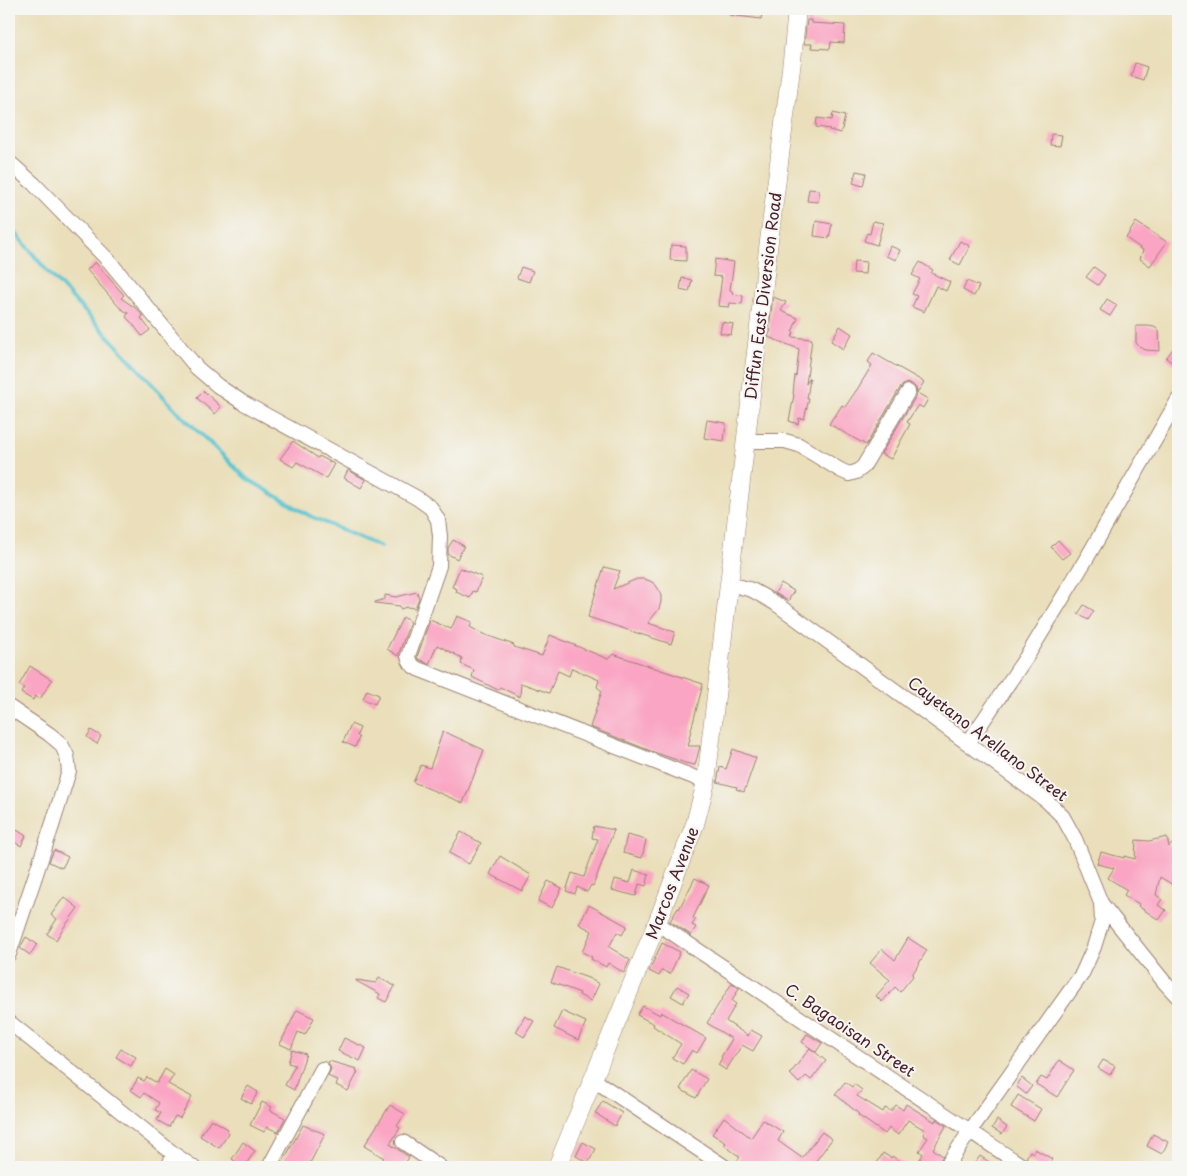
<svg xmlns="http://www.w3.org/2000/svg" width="1187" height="1176" font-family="'Playpen Sans',sans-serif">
  <rect width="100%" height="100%" fill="#f6f6f2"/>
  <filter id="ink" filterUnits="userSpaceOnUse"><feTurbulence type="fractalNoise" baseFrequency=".02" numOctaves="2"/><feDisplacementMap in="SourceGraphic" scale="10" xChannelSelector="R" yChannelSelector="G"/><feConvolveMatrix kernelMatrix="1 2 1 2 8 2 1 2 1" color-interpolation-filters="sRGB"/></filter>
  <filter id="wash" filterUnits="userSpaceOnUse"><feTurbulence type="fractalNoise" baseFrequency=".0096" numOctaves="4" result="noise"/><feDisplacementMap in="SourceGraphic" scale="20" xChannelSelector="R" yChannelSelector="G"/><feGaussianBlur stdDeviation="1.12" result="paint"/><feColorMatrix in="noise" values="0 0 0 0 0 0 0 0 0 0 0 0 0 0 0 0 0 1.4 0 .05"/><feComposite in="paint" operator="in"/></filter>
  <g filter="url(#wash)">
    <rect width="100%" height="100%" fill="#eadfba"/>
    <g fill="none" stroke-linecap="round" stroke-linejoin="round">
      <path stroke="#57c3cf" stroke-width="4" d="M9 225 47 271 122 351 175 409 246 478 310 516 381 547"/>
    </g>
    <g id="blocks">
      <path fill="#faa5c3" d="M729 9H763L761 19 729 15Z
        M807 20H811V23L845 25 844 43 831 42 830 49 811 48 812 44H804Z
        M1135 63 1147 67 1143 80 1131 76Z
        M833 113 845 116 841 133 829 130 830 129 816 127 817 118 832 120Z
        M1051 134 1062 135 1060 146 1050 145Z
        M856 171 866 173 863 186 853 183Z
        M809 189 819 190 818 202 807 201Z
        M816 221 832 224 829 238 814 236Z
        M873 221 883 223 877 245 864 241 867 233 870 234Z
        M1136 222 1167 242 1150 266 1140 259 1143 250 1126 238Z
        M960 241 970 246 960 265 950 260Z
        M671 245 686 246V261L670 260Z
        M890 246 900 250 896 260 886 256Z
        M715 259 734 262 730 290 732 291 733 294 743 296 742 304 730 303 729 307 718 306 722 277 713 276Z
        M854 261 866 262 865 274 853 273Z
        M95 262 124 295 121 298 137 309 143 316 141 318 150 330 142 336 132 323 126 317 128 313 120 308 87 270Z
        M920 262 933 270 931 273 950 282 946 291 936 286 924 312 912 307 917 296 912 294 920 279 912 275Z
        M521 267 533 271 529 282 517 278Z
        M1094 267 1105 275 1098 285 1086 277Z
        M682 278 692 280 689 292 680 290Z
        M967 281 979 286 974 296 963 290Z
        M773 297 786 302 781 311 798 318 792 332H794L792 337 812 339 806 384 810 378 807 399H809L804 419 799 418 798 424 789 421 794 395 793 394 795 375 796 376 799 349 768 337 771 330 769 329Z
        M1107 299 1117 305 1110 316 1100 310Z
        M722 322 733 324 731 335 720 333Z
        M840 326 852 334 843 349 831 341Z
        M1136 326H1148L1154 327 1159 330 1160 351 1146 350 1141 348 1136 343Z
        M1178 342V367L1166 358Z
        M873 353 924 382 917 393 928 399 923 408 918 405 907 422 910 424 891 459 881 454 916 396 917 393 916 388 912 384 909 383 904 384 900 388 866 445 829 424 834 416H835L842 405 845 407 858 388 872 365 868 362Z
        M204 391 221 407 215 414 197 398Z
        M707 420 726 423 724 441 704 438Z
        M293 441 318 458 319 456 334 464 326 478 297 462 293 467 280 459Z
        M348 470 366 480 361 488 344 478Z
        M453 540 464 546 457 559 448 554V548Z
        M1058 540 1070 553 1062 559 1051 547Z
        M604 567 620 571 613 589 637 579H644L650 581 655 584 659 590 661 596V602L659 609 648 623 675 632 671 644 588 617Z
        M460 568 482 577 476 592 473 591 470 598 456 592 457 589 452 587Z
        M781 583 794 591 788 601 775 593Z
        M417 592 419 598 415 608 407 607 400 609V606L375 603V602L385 599V595L396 597Z
        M1084 605 1094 611 1088 620 1078 614Z
        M457 616 472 622 470 627 483 634 514 645V647L542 656 550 635 608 659 613 654 703 684 689 738 690 739 688 746H700L695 765 685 763 651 751 590 727 602 691 597 687 599 680 572 668 569 676 558 671 549 693 521 683 520 697 500 687 498 690 472 677 474 670 461 664 462 658 437 645 429 664 418 659 417 657 430 620 451 629Z
        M403 617 410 622 398 656 387 649Z
        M30 666 52 680 40 699 35 696 33 700 21 693 24 688 19 685Z
        M367 690 379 695 375 704 363 699Z
        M351 724 360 728 357 735 359 738 355 747 343 742Z
        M91 730 101 736 97 744 87 737Z
        M443 731 484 750 463 803 413 782 421 765 430 768Z
        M733 749 756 758 744 792 736 789 737 787 717 782 720 767 726 769Z
        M594 826 614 830 593 886 591 885 587 892 577 887 575 894 566 891 572 873 584 877 598 839 592 838Z
        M17 830 26 836 21 846 11 840Z
        M461 832 481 843 469 864 449 853Z
        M627 835 646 840 642 858 623 853Z
        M1167 837 1169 847 1178 838V861L1176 873 1178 874V888L1160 877 1156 895 1162 899 1158 905 1166 910 1159 920 1138 906 1139 904 1124 895 1127 890 1108 878 1114 868 1097 864 1101 852 1124 858V856L1135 859 1136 840 1149 841Z
        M54 850 68 857 62 868 49 862Z
        M500 856 531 875 522 891 490 874Z
        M634 870 649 875 646 886 639 884 636 896 612 890 615 879 630 883Z
        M695 878 709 885 693 918 696 919 692 925 696 927 691 935 670 921 678 908 679 909Z
        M548 881 562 888 552 908 538 901Z
        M64 897 78 908 62 930 56 940 47 934 57 919 51 915Z
        M589 905 627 926 622 935 617 932 609 947 630 960 624 973 608 963 606 967 591 959 592 957 582 952 592 931 579 924Z
        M26 937 37 944 30 955 20 948Z
        M908 938 927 950 912 975 913 976 900 992 895 987 882 1002 876 996 890 980 870 963 882 949 895 960Z
        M662 943 680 952 670 974 662 970 659 976 649 971Z
        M557 967 588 978 599 984 591 1001 579 995 580 993 551 982Z
        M379 978 395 986 386 1002 378 998 380 994 356 981V980L376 983Z
        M732 983 739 988 732 1001 736 1004 726 1021 748 1036 751 1030 762 1036 753 1051 742 1045 726 1070 718 1065 722 1058 721 1057 732 1039 707 1023Z
        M677 986 689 993 683 1003 671 996Z
        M643 1006 660 1015 661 1012 706 1038 697 1053 692 1050 683 1064 672 1058 681 1044 653 1026 654 1024 637 1015Z
        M297 1010 314 1018 305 1035 298 1032 291 1049 280 1044Z
        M562 1011 586 1022 578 1040 554 1028Z
        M525 1016 534 1021 524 1037 516 1032Z
        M807 1034 822 1043 816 1052 802 1042Z
        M344 1038 366 1048 360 1061 338 1051Z
        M810 1048 826 1061 811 1080 806 1076 799 1083 790 1074Z
        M121 1049 136 1057 131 1066 116 1057Z
        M292 1050 306 1054 294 1090 285 1085 295 1065 288 1063Z
        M1059 1060 1074 1070 1057 1097 1036 1084 1041 1077 1047 1080Z
        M1103 1060 1115 1066 1110 1075 1098 1068Z
        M329 1061 357 1069 356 1071 358 1072 348 1091 336 1085 338 1081 328 1076 331 1069 328 1063Z
        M165 1069 174 1075 168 1084 192 1097 180 1118 175 1116 169 1127 157 1120 161 1113 155 1110 159 1103 144 1093 141 1097 131 1090 138 1078 144 1081 147 1077 157 1083Z
        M691 1070 707 1079 696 1098 680 1089Z
        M1022 1078 1032 1086 1026 1094 1016 1086Z
        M845 1082 852 1087 854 1084 862 1090 857 1096 883 1112 885 1108 891 1111 896 1105 903 1110 906 1104 935 1122 936 1119 946 1126 933 1149 943 1156 936 1167H915L923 1154 919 1151 928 1138 923 1135 925 1130 908 1120 898 1135 889 1128 885 1134 858 1115 859 1114 835 1094Z
        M248 1086 258 1092 251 1104 241 1098Z
        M1018 1095 1041 1109 1034 1121 1011 1107Z
        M603 1101 622 1113 615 1126 595 1113Z
        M262 1102 272 1107 270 1110 285 1118 278 1132 267 1127 264 1132 250 1125Z
        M390 1105 405 1114 397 1126 400 1128 390 1144 409 1157 403 1167H393L382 1161 384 1158 364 1146Z
        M724 1117 751 1138 763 1120 783 1132 778 1141 802 1158 822 1132 832 1139 813 1165 816 1167H743L736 1162 740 1157 724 1145 726 1143 712 1134Z
        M211 1119 228 1129 226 1131 229 1133 219 1148 200 1136Z
        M997 1120 1007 1127 1002 1134 992 1128Z
        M303 1125 325 1134 308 1167H280Z
        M1153 1134 1168 1142 1162 1154 1147 1146Z
        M243 1142 255 1151 244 1167 232 1159Z
        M583 1142 596 1149 588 1163 576 1156Z
        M1035 1149 1052 1159 1048 1167H1039L1026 1158 1030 1151 1033 1153Z
        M883 1153 891 1158 892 1156 909 1167H884L877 1163Z
        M980 1156 997 1167H972Z"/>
    </g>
  </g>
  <g filter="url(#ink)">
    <use href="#blocks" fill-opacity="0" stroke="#9a7f72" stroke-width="1"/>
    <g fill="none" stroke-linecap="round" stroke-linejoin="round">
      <g stroke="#9a7f72" stroke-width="16">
        <path id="minor" d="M9 162 34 184 109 261 197 368 218 386 242 402 417 498 431 508 438 520 440 536 439 566 408 656C409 663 412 666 418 669L706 782
          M746 441H785L799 445 840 470 849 474 856 472 863 467 908 392
          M730 584 752 590 775 603 1047 801 1063 817 1075 839 1101 903 1102 921 1094 947 1082 974 970 1131 946 1167
          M9 707 49 734 61 744 67 756 69 771 52 826 9 954
          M968 743 1029 653 1088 556 1178 400
          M1101 903 1165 983 1178 997
          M657 923 1024 1167
          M9 1022 174 1154 193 1167
          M594 1080 725 1167
          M403 1142 440 1167
          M168 1167 174 1154
          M269 1167 322 1069"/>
      </g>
      <g stroke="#9a7f72" stroke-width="19">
        <path id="major" d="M557 1167 657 923 695 824 706 782 768 249 792 61 797 9"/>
      </g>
      <use href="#minor" stroke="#fff" stroke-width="14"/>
      <use href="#major" stroke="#fff" stroke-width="18"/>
    </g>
  </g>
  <g text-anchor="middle" stroke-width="4" stroke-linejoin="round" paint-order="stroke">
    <g font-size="16" fill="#4a1f2b" stroke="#f6f6f2">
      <text transform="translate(763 296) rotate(-83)" y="6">Diffun East Diversion Road</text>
      <text transform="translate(988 739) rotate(37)" y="6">Cayetano Arellano Street</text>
      <text transform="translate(672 883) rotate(-69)" y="6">Marcos Avenue</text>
      <text transform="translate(850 1030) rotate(34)" y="6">C. Bagaoisan Street</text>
    </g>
  </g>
  <rect width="1187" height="1176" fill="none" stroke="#f6f6f2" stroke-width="30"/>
</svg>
